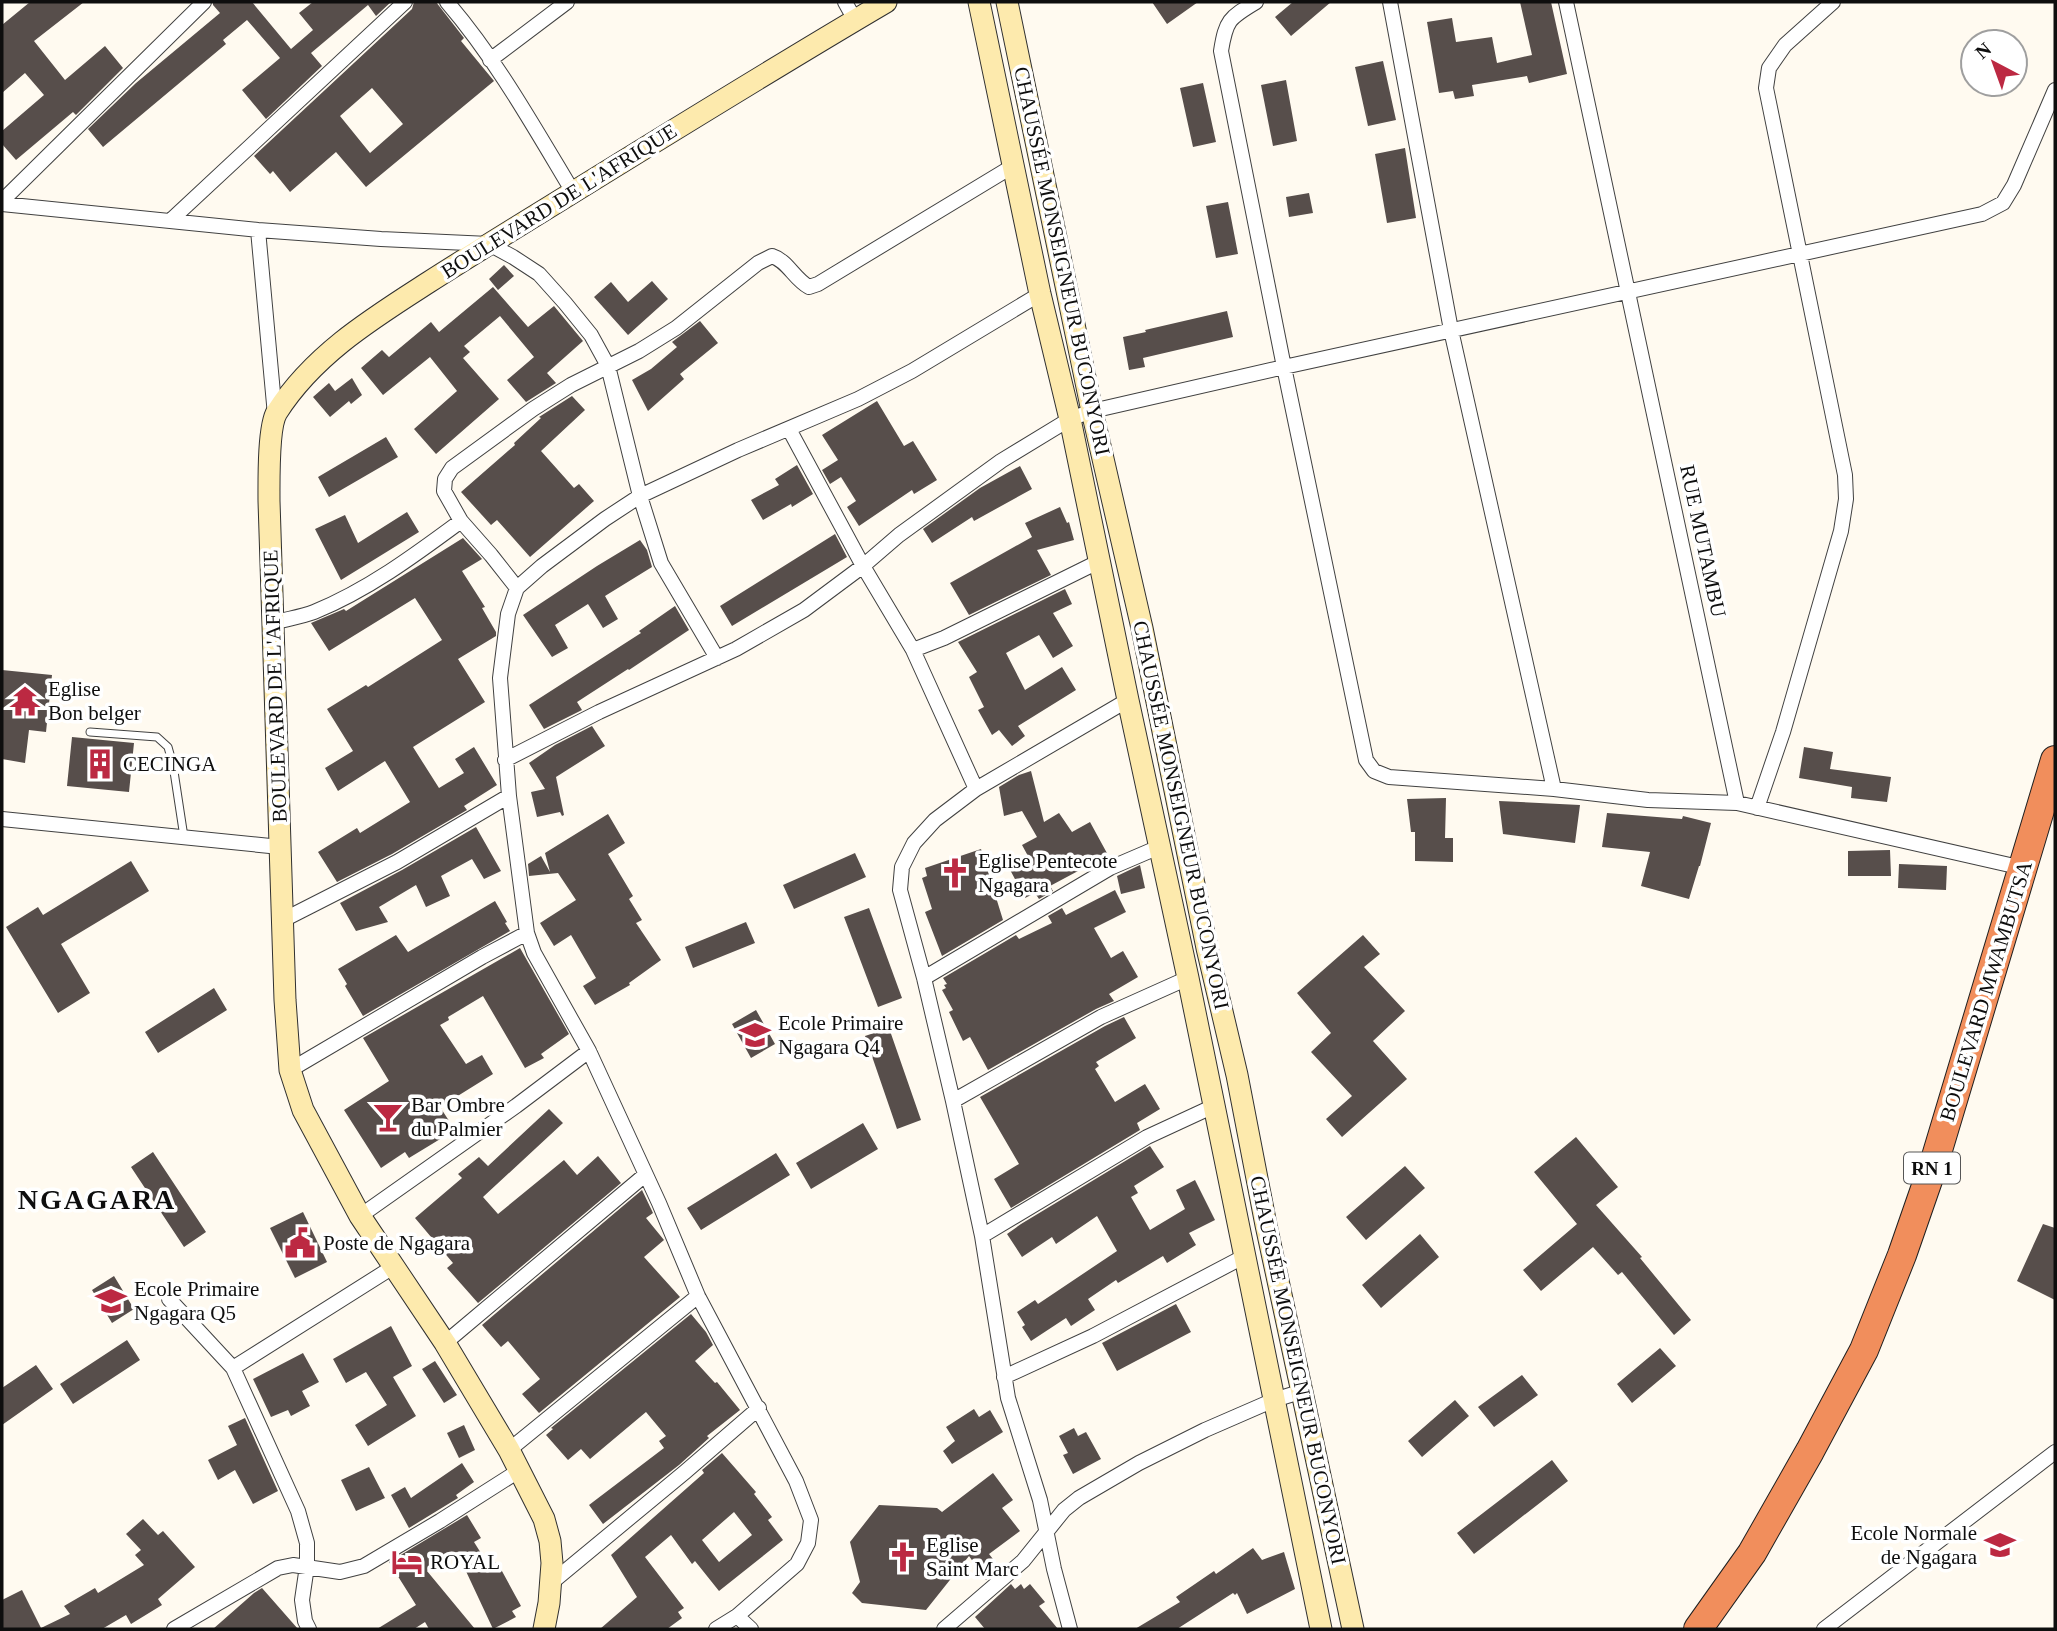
<svg xmlns="http://www.w3.org/2000/svg" width="2057" height="1631" font-family="Georgia,serif">
  <rect width="100%" height="100%" fill="#fffaf0"/>
  <path fill="#574e4b" fill-rule="evenodd" d="M30 2H84L34 41 65 80 105 46 123 68 76 115 73 112 16 160 2 144V131L44 95 25 73 2 93V25Z
    M213 2H252L291 49 313 30 299 13 313 2H391L376 16 368 5 311 53 322 66 266 119 242 90 280 58 247 20 223 40 226 44 103 147 88 129 136 83 220 13 213 5Z
    M414 2H436L464 38 461 41 494 81 366 187 336 152 290 192 273 171 270 174 254 156 412 9ZM372 88 403 124 370 153 340 116Z
    M1152 2H1198L1167 24Z
    M1293 2H1331L1291 36 1275 17Z
    M1520 2H1551L1567 74 1529 83 1527 76 1472 85 1474 96 1455 99 1453 91 1439 93 1427 22 1452 18 1456 42 1492 37 1497 63 1532 55Z
    M1383 61 1396 120 1368 126 1355 67Z
    M1286 80 1297 141 1273 146 1261 85Z
    M1203 83 1216 142 1193 147 1180 88Z
    M1405 148 1416 218 1387 223 1375 154Z
    M1309 193 1313 213 1289 217 1286 197Z
    M1228 202 1238 254 1216 258 1206 206Z
    M504 265 514 276 498 290 489 279Z
    M652 281 668 299 628 335 594 297 611 282 628 302Z
    M493 287 528 327 554 306 583 341 547 373 556 383 526 402 507 380 534 357 500 316 464 346 470 352 463 358 499 399 436 454 414 429 457 391 430 357 383 395 361 368 382 350 389 357 431 322 439 332Z
    M1227 311 1233 337 1143 358 1145 367 1129 370 1123 337 1146 332 1145 330Z
    M700 321 718 343 680 374 684 379 648 411 632 380 651 369 677 347 672 342Z
    M352 378 362 395 351 404 349 401 330 417 313 397 329 383 335 391Z
    M572 396 585 410 541 451 574 488 579 484 594 501 530 557 497 520 491 525 461 492 515 445 514 443 541 418 539 417Z
    M877 401 904 446 913 441 937 480 914 494 912 490 859 526 847 507 856 501 841 477 830 484 822 470 838 460 822 435Z
    M386 437 398 457 329 497 318 477Z
    M797 465 813 494 792 507 791 504 763 520 751 500 779 485 775 479Z
    M1020 466 1032 489 974 521 972 517 932 543 923 529 980 488Z
    M1060 507 1067 523 1069 522 1074 540 1037 550 1051 575 969 615 950 583 1032 537 1025 523Z
    M407 512 419 532 341 580 315 529 345 515 358 543Z
    M835 534 847 557 732 626 720 606Z
    M463 538 482 559 462 571 485 607 482 608 496 632V636L458 659 485 702 413 747 439 788 464 773 455 759 474 747 497 785 464 806 467 810 392 854 337 882 318 852 357 828 360 833 410 802 385 761 338 791 325 768 353 751 327 709 366 685 368 687 442 640 415 598 329 651 311 623 344 609 346 611Z
    M640 540 647 550 652 567 605 596 618 619 603 628 588 604 555 625 568 648 552 657 523 615 597 566Z
    M1065 589 1072 604 1053 613 1073 646 1053 658 1039 635 1006 653 1025 690 1062 667 1076 690 1018 726 1025 736 1012 746 999 730 992 735 978 710 984 707 969 677 977 672 958 642Z
    M675 606 689 630 629 670 628 669 577 702 582 710 544 729 529 705 641 633 639 631Z
    M2 670 52 675 46 732 29 730 25 763 2 759Z
    M592 726 605 746 556 777 564 815 562 816 560 812 537 817 531 792 545 789 529 763 555 745Z
    M72 737 134 743 129 792 67 786Z
    M1804 747 1833 752 1830 769 1891 777 1887 802 1851 798 1852 787 1799 778Z
    M1031 771 1044 822 1059 813 1072 832 1090 822 1108 855 1050 886 1053 891 1039 899 1035 893 1025 898 1008 866 1028 856 1022 845 1037 837 1022 811 1004 816 999 787 1019 775Z
    M1446 798 1445 838H1453V862L1415 861V832H1411L1407 799Z
    M1499 801 1580 805 1575 843 1503 834Z
    M1607 813 1682 819 1683 816 1711 823 1700 866H1699L1689 899 1641 886 1650 852 1602 847Z
    M608 814 625 843 608 854 633 896 629 899 642 920 636 923 661 960 629 983 630 985 595 1005 583 986 596 978 571 935 554 946 540 923 576 900 558 873 529 876 528 864 541 856 550 872 545 853Z
    M476 827 501 871 484 879 472 859 441 876 450 896 426 907 416 885 379 907 388 922 356 931 340 903 402 870Z
    M981 849 1003 920 942 956 925 912 932 909 922 878 927 876 925 868Z
    M1890 850 1891 876H1848V851Z
    M855 853 866 877 794 909 783 885Z
    M131 861 149 891 61 944 90 993 58 1013 6 927 38 907 43 915Z
    M1899 864 1947 866 1946 890 1898 888Z
    M1140 865 1145 888 1121 894 1117 876Z
    M1115 890 1126 912 1094 928 1111 958 1123 951 1138 977 1109 994 1114 1001 1096 1009 988 1070 970 1037 963 1041 949 1012 953 1010 942 990 946 988 944 985 947 984 943 978 1016 935 1019 939 1052 923 1048 916 1062 908 1066 915Z
    M495 901 507 922 505 923 510 931 363 1016 345 986 347 984 338 969 396 935 408 952Z
    M869 908 902 998 878 1007 844 917Z
    M746 922 755 943 693 968 685 947Z
    M1363 935 1380 954 1364 967 1405 1011 1373 1041 1407 1079 1342 1137 1326 1119 1352 1096 1311 1052 1331 1033 1297 993Z
    M520 948 569 1034 541 1054 544 1058 525 1068 483 996 448 1017 449 1020 440 1025 466 1064 482 1055 493 1074 440 1107 455 1130 409 1158 405 1152 381 1168 344 1110 389 1081 363 1038Z
    M214 988 227 1010 158 1053 145 1032Z
    M756 1010 775 1044 751 1058 732 1024Z
    M1124 1017 1136 1038 1096 1062 1099 1066 1095 1069 1115 1102 1145 1084 1160 1109 1137 1123 1140 1130 1011 1208 994 1179 1019 1164 980 1097 1105 1026Z
    M889 1028 921 1120 897 1129 865 1036Z
    M549 1109 563 1123 483 1197 498 1214 564 1160 577 1175 598 1156 621 1183 478 1303 447 1268 453 1263 415 1218 462 1178 458 1174 479 1157 488 1166Z
    M863 1123 878 1149 811 1189 796 1163Z
    M1576 1137 1618 1187 1596 1205 1642 1257 1640 1258 1691 1320 1674 1335 1622 1272 1618 1275 1593 1247 1541 1291 1523 1270 1577 1224 1534 1172Z
    M1150 1146 1164 1167 1134 1186 1138 1193 1131 1197 1150 1230 1185 1209 1176 1190 1195 1180 1215 1220 1189 1233 1196 1245 1167 1263 1163 1256 1118 1283 1116 1280 1088 1299 1095 1310 1071 1326 1066 1318 1031 1341 1022 1327 1025 1325 1017 1312 1035 1300 1038 1304 1117 1251 1097 1216 1056 1244 1052 1237 1022 1257 1007 1234 1021 1224Z
    M153 1152 206 1232 184 1247 131 1167Z
    M776 1153 790 1175 701 1230 687 1208Z
    M1405 1166 1425 1188 1366 1240 1346 1217Z
    M642 1190 653 1213 646 1218 664 1240 644 1257 680 1297 539 1413 522 1394 540 1379 508 1341 501 1347 482 1325Z
    M303 1212 327 1262 295 1278 270 1228Z
    M2043 1224 2055 1228V1300L2017 1281Z
    M1420 1234 1439 1257 1381 1308 1362 1285Z
    M114 1276 134 1309 112 1323 92 1290Z
    M1176 1304 1191 1332 1117 1371 1102 1343Z
    M691 1314 706 1332 713 1345 695 1361 715 1383 717 1382 740 1410 707 1436 709 1438 679 1465 603 1524 589 1505 664 1448 659 1441 666 1436 646 1412 590 1459 581 1449 568 1460 546 1435 553 1429 551 1428Z
    M391 1326 412 1366 393 1377 416 1416 368 1446 355 1425 387 1405 366 1372 346 1383 333 1359Z
    M127 1340 140 1360 73 1404 60 1384Z
    M1660 1348 1676 1366 1632 1403 1617 1384Z
    M303 1353 319 1382 302 1391 310 1406 291 1416 288 1410 271 1417 253 1379Z
    M435 1361 457 1395 444 1403 422 1369Z
    M36 1365 53 1389 2 1425V1388Z
    M1522 1375 1538 1395 1494 1427 1478 1407Z
    M1455 1400 1469 1416 1422 1457 1408 1441Z
    M974 1409 979 1417 990 1410 1003 1432 952 1464 943 1451 955 1441 946 1427Z
    M245 1418 278 1491 253 1504 235 1470 218 1480 208 1460 237 1445 228 1426Z
    M464 1425 475 1450 459 1458 447 1433Z
    M1074 1428 1078 1436 1086 1432 1101 1459 1073 1474 1063 1455 1068 1453 1059 1436Z
    M722 1453 756 1492 754 1494 772 1517 768 1520 783 1540 719 1591 695 1561 692 1564 671 1535 645 1557 684 1608 678 1612 682 1618 667 1629H600L637 1597 611 1555 704 1473 702 1470ZM734 1512 752 1535 719 1562 702 1540Z
    M1552 1460 1568 1481 1474 1554 1457 1533Z
    M462 1463 474 1482 456 1495 458 1498 409 1528 391 1495 405 1487 411 1498Z
    M369 1467 385 1498 356 1511 341 1480Z
    M993 1473 1013 1500 1002 1508 1020 1531 989 1554 1000 1568 986 1580 969 1556 926 1610 862 1603 852 1593 860 1582 850 1542 879 1505 937 1508 942 1512Z
    M467 1515 481 1538 474 1542 489 1566 497 1562 521 1606 512 1611 516 1617 493 1629 457 1552 427 1571 475 1629H429L425 1622 414 1629H377L416 1605 389 1562Z
    M143 1519 158 1535 163 1531 195 1567 158 1599 162 1605 131 1624 126 1615 102 1629H2V1600L22 1590 41 1628 70 1614 64 1606 95 1588 98 1593 144 1565 135 1555 141 1550 126 1534Z
    M1253 1548 1262 1560 1284 1552 1295 1589 1247 1614 1237 1593 1235 1595 1233 1593 1177 1629H1135L1180 1602 1176 1597 1214 1571 1216 1574Z
    M1011 1584 1015 1589 1021 1584 1024 1589 1030 1584 1045 1602 1039 1606 1058 1629H985L975 1617Z
    M262 1588 298 1629H213L254 1593Z"/>
  <g fill="none" stroke-linecap="round" stroke-linejoin="round">
    <g stroke="#414141" stroke-width="9">
      <path id="lane" d="M90 732 157 737 168 747 173 765 184 837"/>
    </g>
    <g stroke="#414141" stroke-width="16">
      <path id="street" d="M447 2C496 59 534 127 573 192
        M845 2 855 20
        M1256 2C1229 18 1226 20 1221 51L1284 367 1366 760 1374 771 1389 777 1554 789 1648 800 1737 803
        M1390 2 1451 330 1554 789
        M1566 2 1737 803 2023 868
        M490 60 567 2
        M2 201 204 2
        M2 204 258 230 381 239 489 244 513 257 539 274 565 303 591 335 608 366 640 496 661 563 717 658
        M171 220 405 2
        M258 230 275 415
        M789 429 863 566 913 650 976 789
        M517 588 491 555 461 521 444 491 445 479 452 468 533 409 571 385 639 351 676 328 758 263 772 256C788 261 794 279 809 287L818 284 1013 166
        M273 623C286 619 301 617 314 612 368 590 415 555 461 521
        M913 650 944 638 1100 561
        M505 760 599 712 736 649 804 610 863 566 899 535 1001 461 1070 419 1092 411 1284 367 1982 214 2003 203 2014 185 2055 90
        M1757 808 1783 732 1841 531 1846 499 1845 475 1766 88 1769 68 1785 45 1833 2
        M2 819 280 847
        M283 920 397 862 509 796 500 678 508 614 517 588 542 566 605 519 640 496 738 450 858 399 912 371 1040 294
        M527 933 534 953 589 1051 659 1203 698 1296 796 1481 811 1520 808 1543 797 1564 737 1616 716 1629
        M924 978 1110 868 1159 847
        M290 1070 482 957 527 933 509 796
        M953 1101 1101 1017 1188 978
        M360 1216 516 1106 589 1051
        M982 1236 1147 1137 1214 1106
        M169 1299 233 1368 298 1511 307 1543V1566L302 1600 305 1621 309 1629
        M445 1343 645 1175
        M233 1368 393 1267
        M1004 1377 1093 1336 1245 1256
        M509 1450 698 1296
        M551 1583 685 1472 759 1408
        M737 1616 751 1629
        M174 1629 278 1568 293 1565 340 1572 364 1566 440 1521 520 1470
        M944 1629 1023 1561 1064 1510 1079 1498 1139 1463 1205 1430 1274 1400 1303 1391
        M1070 1629 1054 1569 1040 1500 1008 1398 982 1236 953 1101 924 978 900 890 902 867 914 843 935 820 976 789 1128 700
        M1824 1629 2055 1452"/>
    </g>
    <g stroke="#303030" stroke-width="23">
      <path id="secondary" d="M979 2 1040 294 1070 419 1128 700 1188 978 1321 1629
        M1007 2 1092 411 1142 628 1207 948 1237 1075 1266 1225 1353 1629
        M544 1629 549 1603 552 1563 550 1541 544 1519 509 1450 445 1343 360 1216 303 1110 290 1070 285 1000 269 501C269 483 268 426 277 412 314 354 373 318 429 282 468 257 507 233 546 209 659 139 772 69 886 2"/>
    </g>
    <g stroke="#1f1f1f" stroke-width="30">
      <path id="highway" d="M1698 1629 1752 1553 1810 1451 1864 1350 1902 1255 1935 1160 2055 760"/>
    </g>
    <use href="#lane" stroke="#fff" stroke-width="7"/>
    <use href="#street" stroke="#fff" stroke-width="14"/>
    <use href="#secondary" stroke="#fdeaad" stroke-width="21"/>
    <use href="#highway" stroke="#f18e5c" stroke-width="28"/>
  </g>
  <defs>
    <g id="temple-bare" transform="scale(2.415)"><path d="M0-6L5-2H3V0L6.5 2.5H4V6H1.5V3h-3V6H-4V2.5H-6.5L-3 0V-2H-5Z" fill="#bc2942" stroke="#fff" stroke-width="2.5" paint-order="stroke"/></g>
    <g id="building-bare" transform="scale(2.415)"><path d="M-4-6H4V6H1V3H-1V6H-4ZM-2.5-4.3h1.7v1.8h-1.7ZM.8-4.3h1.7v1.8H.8ZM-2.5-1h1.7V.8h-1.7ZM.8-1h1.7V.8H.8Z" fill="#bc2942" stroke="#fff" stroke-width="2.5" paint-order="stroke"/></g>
    <g id="church-bare" transform="scale(2.415)"><path d="M-1.2-6h2.4v3.5h3.3v2.4h-3.3V6h-2.4V-.1h-3.3v-2.4h3.3Z" fill="#bc2942" stroke="#fff" stroke-width="2.5" paint-order="stroke"/></g>
    <g id="school-bare" transform="scale(2.415)"><path d="M0-5L7-2L0 1L-7-2ZM-4 1L0 2.5L4 1V4Q0 6-4 4Z" fill="#bc2942" stroke="#fff" stroke-width="2.5" paint-order="stroke"/></g>
    <g id="bar-bare" transform="scale(2.415)"><path d="M-6-5H6L.8 .8V4.5H3.5V6h-7V4.5H-.8V.8Z" fill="#bc2942" stroke="#fff" stroke-width="2.5" paint-order="stroke"/></g>
    <g id="civic-bare" transform="scale(2.415)"><path d="M-.6-6.5H3V-4.5H.6V-3L4-1V1h2V6H-6V1h2V-1L-.6-3ZM-1.2 2.5V6h2.4V2.5Z" fill="#bc2942" stroke="#fff" stroke-width="2.5" paint-order="stroke"/></g>
    <g id="hotel-bare" transform="scale(2.415)"><path d="M-6-4.5h1.5V1H6V5H4.5V3h-9V5H-6ZM-4 0a1.8 1.8 0 1 1 3.6 0ZM.5 0V-2.5h3Q6-2.5 6 0Z" fill="#bc2942" stroke="#fff" stroke-width="2.5" paint-order="stroke"/></g>
  </defs>
  <g fill-rule="evenodd">
    <use href="#temple-bare" x="25" y="701"/>
    <use href="#building-bare" x="100" y="764"/>
    <use href="#church-bare" x="955" y="873"/>
    <use href="#school-bare" x="755" y="1035"/>
    <use href="#bar-bare" x="388" y="1117"/>
    <use href="#civic-bare" x="300" y="1243"/>
    <use href="#school-bare" x="111" y="1301"/>
    <use href="#school-bare" x="2000" y="1545"/>
    <use href="#church-bare" x="903" y="1557"/>
    <use href="#hotel-bare" x="407" y="1562"/>
  </g>
  <g text-anchor="middle" stroke-width="7" stroke-linejoin="round" paint-order="stroke">
    <rect fill="#fff" stroke="#565656" stroke-width="2" x="1904" y="1152.5" width="56" height="31" rx="5"/>
    <g font-size="19" font-weight="bold" fill="#0e0e0e">
      <text x="1932" y="1175">RN 1</text>
    </g>
    <g font-size="21" fill="#0e0e0e" stroke="#fff">
      <text transform="translate(559 201) rotate(-32)" y="7">BOULEVARD DE L'AFRIQUE</text>
      <text transform="translate(1062 261) rotate(78)" y="7">CHAUSSÉE MONSEIGNEUR BUCONYORI</text>
      <text transform="translate(1703 541) rotate(78)" y="7">RUE MUTAMBU</text>
      <text transform="translate(275 686) rotate(-92)" y="7">BOULEVARD DE L'AFRIQUE</text>
      <text transform="translate(1181 815) rotate(78)" y="7">CHAUSSÉE MONSEIGNEUR BUCONYORI</text>
      <text transform="translate(1986 991) rotate(-73)" y="7">BOULEVARD MWAMBUTSA</text>
      <text transform="translate(1298 1370) rotate(78)" y="7">CHAUSSÉE MONSEIGNEUR BUCONYORI</text>
    </g>
    <g font-size="21" fill="#0e0e0e" stroke="#fff" text-anchor="start">
      <text x="48" y="696">Eglise<tspan x="48" dy="24">Bon belger</tspan></text>
      <text x="123" y="771">CECINGA</text>
      <text x="978" y="868">Eglise Pentecote<tspan x="978" dy="24">Ngagara</tspan></text>
      <text x="778" y="1030">Ecole Primaire<tspan x="778" dy="24">Ngagara Q4</tspan></text>
      <text x="411" y="1112">Bar Ombre<tspan x="411" dy="24">du Palmier</tspan></text>
      <text x="323" y="1250">Poste de Ngagara</text>
      <text x="134" y="1296">Ecole Primaire<tspan x="134" dy="24">Ngagara Q5</tspan></text>
      <text x="1977" y="1540" text-anchor="end">Ecole Normale<tspan x="1977" dy="24">de Ngagara</tspan></text>
      <text x="926" y="1552">Eglise<tspan x="926" dy="24">Saint Marc</tspan></text>
      <text x="430" y="1569">ROYAL</text>
    </g>
    <g font-size="28" font-weight="bold" letter-spacing="2" fill="#0e0e0e" stroke="#fff">
      <text x="97" y="1209">NGAGARA</text>
    </g>
  </g>
  <rect width="2057" height="1631" fill="none" stroke="#0e0e0e" stroke-width="7"/>
  <g transform="translate(1994 63) rotate(319)"><circle r="33" fill="#ffffff" stroke="#9f9f9f" stroke-width="2"/>
  <path d="M0-5L12 26L0 18L-12 26Z" fill="#bc2942"/>
  <text y="-10" font-size="19" font-weight="bold" text-anchor="middle" fill="#0e0e0e">N</text>
  </g>
</svg>
